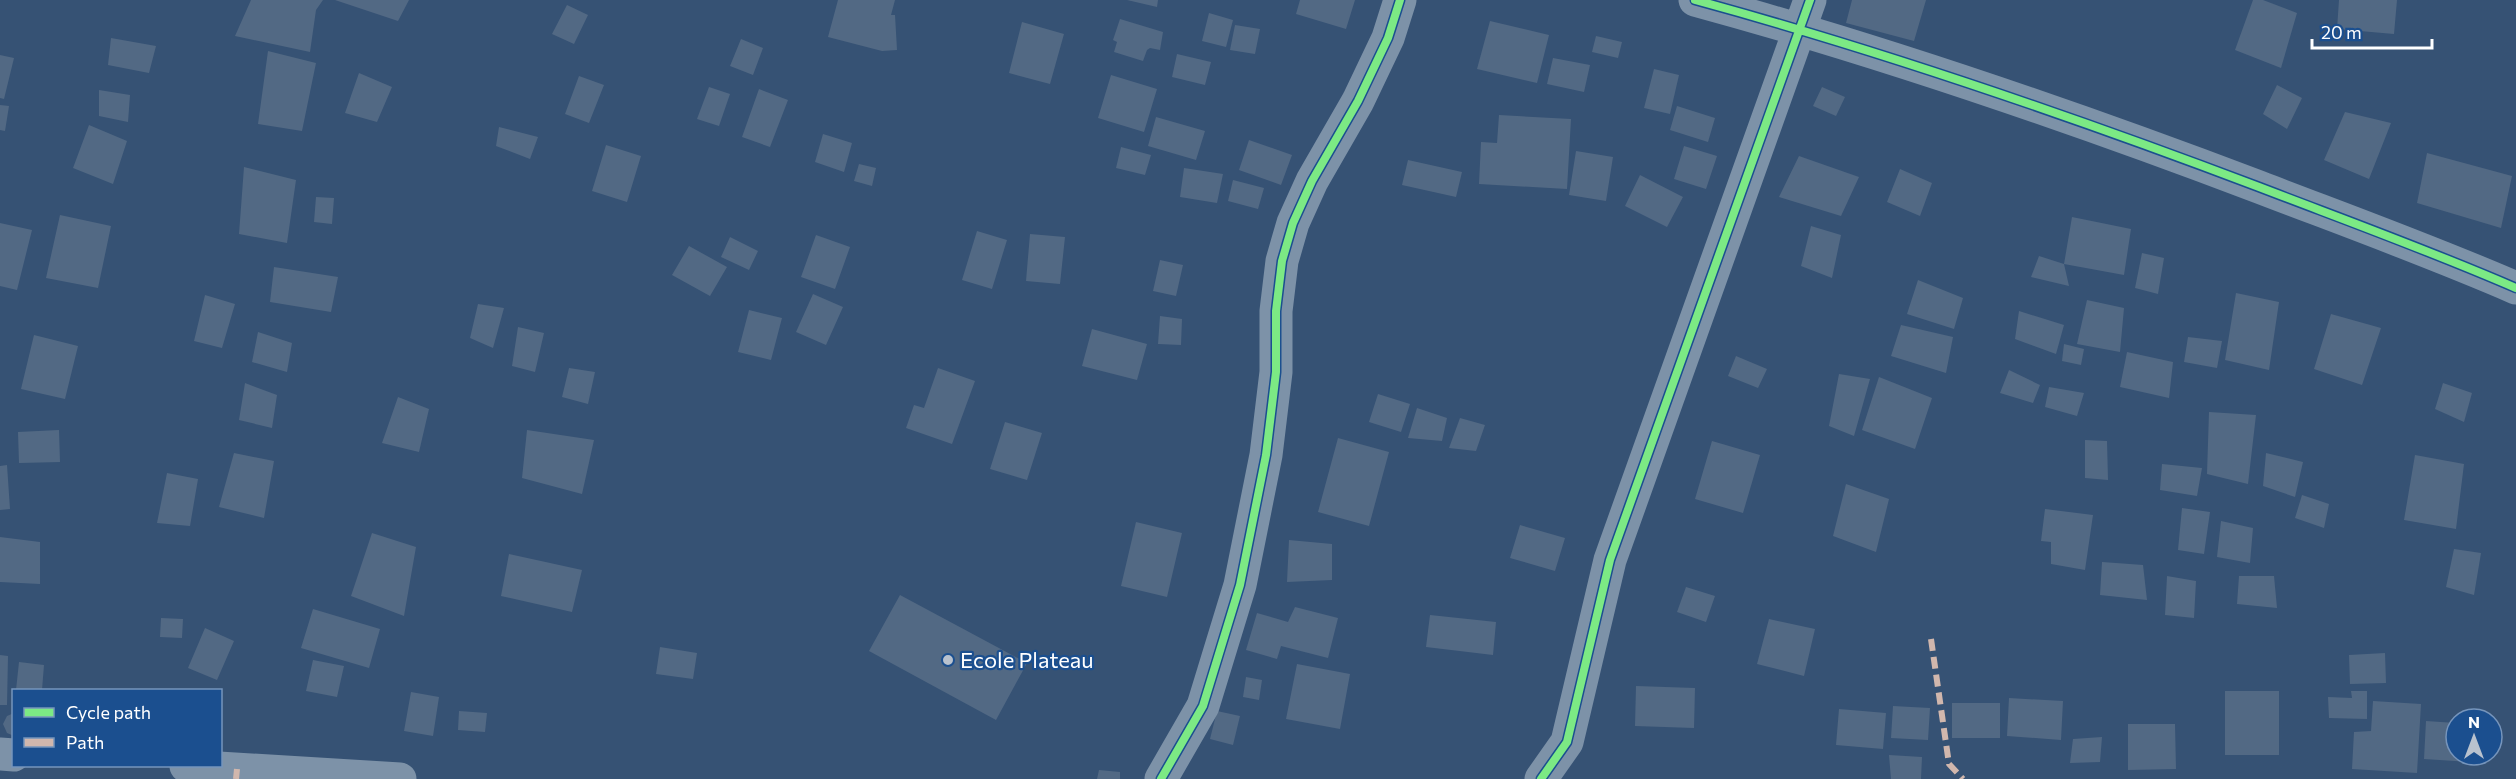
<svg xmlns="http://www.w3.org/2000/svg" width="2516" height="779" font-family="Commissioner,sans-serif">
  <rect width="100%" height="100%" fill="#365274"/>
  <path fill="#526984" d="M251 0H323L316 10 310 52 235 36Z
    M335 0H409L398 21Z
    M838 0H895L891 15H895L897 50 882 51 828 37Z
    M1127 0H1158L1157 7Z
    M1300 0H1355L1346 29 1296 14Z
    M1852 0H1926L1914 41 1846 23Z
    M2253 0H2263L2297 13 2281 68 2235 50Z
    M2339 0H2397L2394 34 2337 29Z
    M567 5 588 15 574 44 552 34Z
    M1209 13 1233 20 1226 47 1202 41Z
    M1120 19 1163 32 1160 50 1150 48 1147 50 1143 61 1114 52 1117 42 1113 40Z
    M1490 21 1549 35 1537 83 1477 69Z
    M1022 22 1064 34 1050 84 1009 73Z
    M1235 25 1260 29 1255 54 1230 50Z
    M1596 36 1622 42 1618 58 1592 52Z
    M111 38 156 46 149 73 108 65Z
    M741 39 763 48 753 75 730 66Z
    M268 51 316 63 302 131 258 124Z
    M1177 54 1211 62 1205 85 1172 77Z
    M0 55 14 58 4 99 0 98Z
    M1553 58 1590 65 1584 92 1547 84Z
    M1654 69 1679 75 1670 114 1644 108Z
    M359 73 392 87 377 122 345 113Z
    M1111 75 1157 89 1144 132 1098 118Z
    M579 76 604 85 589 123 565 114Z
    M2277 85 2302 98 2287 129 2263 114Z
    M709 87 730 94 719 126 697 119Z
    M1822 87 1845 97 1836 116 1813 106Z
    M759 89 788 100 770 147 742 137Z
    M99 90 130 95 128 122 99 116Z
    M0 105 9 106 5 131 0 130Z
    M1677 106 1715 118 1708 142 1670 130Z
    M2345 112 2391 123 2369 179 2324 160Z
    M1499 115 1571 119 1567 189 1479 184 1481 142 1497 143Z
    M1156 117 1205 131 1196 160 1148 146Z
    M89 125 127 141 113 184 73 168Z
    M499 127 538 137 530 159 496 146Z
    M823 134 852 143 844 172 815 162Z
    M1249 140 1292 155 1281 185 1239 170Z
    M606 145 641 156 627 202 592 191Z
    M1684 146 1717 156 1706 189 1674 179Z
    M1121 147 1151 155 1145 175 1116 168Z
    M1576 151 1613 157 1606 201 1569 195Z
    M2427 153 2512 176 2501 228 2417 203Z
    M1799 156 1859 177 1841 216 1779 197Z
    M1408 160 1462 172 1456 197 1402 185Z
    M859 164 876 168 872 186 854 181Z
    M244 167 296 180 287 243 239 234Z
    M1184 168 1223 174 1217 203 1180 197Z
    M1900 169 1932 183 1920 216 1887 202Z
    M1640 175 1683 197 1667 227 1625 206Z
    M1233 180 1264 188 1258 209 1228 201Z
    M316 197 334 198 332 224 314 222Z
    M60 215 111 226 98 288 46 278Z
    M2072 217 2131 229 2124 275 2064 264 2069 286 2031 277 2039 256 2064 264Z
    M0 223 32 230 17 290 0 286Z
    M1811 226 1841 235 1832 278 1801 266Z
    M977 231 1007 240 992 289 962 280Z
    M1030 234 1065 237 1060 284 1026 281Z
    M816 235 850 247 835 289 801 277Z
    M730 237 758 251 749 270 721 257Z
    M689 246 727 267 710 296 672 275Z
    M2142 253 2164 258 2158 294 2135 288Z
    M1160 260 1183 265 1176 296 1153 291Z
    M274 267 338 277 331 312 270 302Z
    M1918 280 1963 298 1954 329 1907 314Z
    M2236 293 2279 302 2269 370 2225 360Z
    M813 294 843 307 826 345 796 332Z
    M205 295 235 304 222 348 194 341Z
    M2087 300 2124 308 2120 352 2077 344Z
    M478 304 504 308 493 348 470 338Z
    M749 310 782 318 771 360 738 352Z
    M2019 311 2064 325 2056 354 2015 339Z
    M2331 314 2381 328 2362 385 2314 369Z
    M1160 316 1182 319 1181 345 1158 344Z
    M1901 325 1953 337 1946 373 1891 356Z
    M518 327 544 333 535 372 512 366Z
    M1092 329 1147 344 1137 380 1082 366Z
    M258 332 292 343 287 372 252 362Z
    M34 335 78 346 65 399 21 389Z
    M2188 337 2222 341 2217 368 2184 362Z
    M2064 344 2084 349 2081 365 2062 361Z
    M2127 352 2173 362 2169 398 2120 387Z
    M1736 356 1767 369 1758 388 1728 376Z
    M569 368 595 372 588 404 562 397Z
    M938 368 975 381 952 444 906 428 914 405 924 408Z
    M2009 370 2040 385 2033 403 2000 393Z
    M1839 374 1870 379 1854 436 1829 426Z
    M1879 377 1932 398 1915 449 1862 430Z
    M245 383 277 395 272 428 239 420Z
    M2443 383 2472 393 2464 422 2435 409Z
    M2049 387 2084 393 2077 416 2045 407Z
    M1378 394 1410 404 1401 432 1369 422Z
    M398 397 429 409 419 452 382 443Z
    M1417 408 1447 418 1442 441 1408 438Z
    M2209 412 2256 415 2248 484 2207 474Z
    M1460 418 1485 425 1476 451 1449 448Z
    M1005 422 1042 433 1027 480 990 469Z
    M59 430 60 462 19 463 18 432Z
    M527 430 594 440 582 494 522 478Z
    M1338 438 1389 452 1369 526 1318 512Z
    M2085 440 2107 441 2108 480 2085 478Z
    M1712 441 1760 455 1743 513 1695 499Z
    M234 453 274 461 264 518 219 507Z
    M2266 453 2303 462 2295 497 2263 486Z
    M2415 455 2464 464 2456 529 2404 520Z
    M2162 464 2202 468 2197 496 2160 490Z
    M7 465 10 509 0 510V466Z
    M167 473 198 479 190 526 157 523Z
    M1846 484 1889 499 1876 552 1833 536Z
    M2302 495 2329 504 2324 528 2295 518Z
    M2182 508 2210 512 2204 554 2178 550Z
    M2045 509 2093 515 2085 570 2051 564V542L2041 541Z
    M2221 521 2253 528 2250 563 2217 557Z
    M1136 522 1182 533 1167 597 1121 586Z
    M1520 525 1565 538 1555 571 1510 558Z
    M372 533 416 547 404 616 351 596Z
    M0 537 40 542V584L0 582Z
    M1289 540 1332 544V580L1287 582Z
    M2454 549 2481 553 2474 595 2446 587Z
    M509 554 582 570 572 612 501 596Z
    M2102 562 2143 565 2147 600 2100 595Z
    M2167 576 2196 581 2194 618 2165 615Z
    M2239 576H2274L2277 608 2237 604Z
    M1686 587 1715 596 1706 622 1677 612Z
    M900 595 1027 663 996 720 869 651Z
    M1295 607 1338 618 1328 658 1281 646 1277 659 1246 650 1257 613 1288 622Z
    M313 609 380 629 369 668 301 648Z
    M1430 615 1496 622 1493 655 1426 647Z
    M161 618 183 619 182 638 160 637Z
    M1769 619 1815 629 1804 676 1757 664Z
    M205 628 234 641 217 680 188 668Z
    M660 647 697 653 693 679 656 674Z
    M2385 653 2386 683 2350 684 2349 655Z
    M0 655 8 656 7 705H0Z
    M313 660 344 666 337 697 306 691Z
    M19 662 44 665 42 690H16Z
    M1297 664 1350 674 1340 729 1286 719Z
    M1246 677 1262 680 1259 700 1243 697Z
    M1636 686 1695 688 1694 728 1635 726Z
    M2225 691H2279V755H2225Z
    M2351 691H2367V719L2329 718 2328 697 2352 698Z
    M411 692 439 697 433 736 404 731Z
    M2009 698 2063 701 2061 740 2007 736Z
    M2373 701 2421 704 2417 773 2352 769 2354 732 2371 731Z
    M1952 703H2000V738H1952Z
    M1893 706 1930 708 1928 740 1891 738Z
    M1839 709 1886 713 1883 749 1836 745Z
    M459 711 487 713 485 732 458 730Z
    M1217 711 1240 716 1233 745 1210 739Z
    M14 713V736L7 733 3 724 7 716Z
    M2426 721 2456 723V755H2470V762L2424 759Z
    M2128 724H2175L2176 769 2128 770Z
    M2102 737 2100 762 2070 763 2073 739Z
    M1889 755 1922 757 1921 779H1891Z
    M1099 770 1120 772V779H1097Z"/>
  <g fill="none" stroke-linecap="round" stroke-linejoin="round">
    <path stroke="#7d92a8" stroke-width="33" d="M1695 0C1886 52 2074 117 2259 187 2345 220 2431 251 2516 288
      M0 754 14 755
      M186 766 400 779
      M1161 779 1203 706 1240 585 1266 455 1276 372V311L1282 261 1293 223 1312 181 1358 101 1388 38 1400 0
      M1541 779 1567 742 1610 560 1810 0"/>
    <path stroke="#d1b7ad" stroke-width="6" stroke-dasharray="12 6" stroke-linecap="butt" d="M1931 639 1949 764 1963 779
      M236 779 237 769"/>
    <g stroke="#1b4f8f" stroke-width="11">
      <path id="cycleway" d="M1695 0C1886 52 2074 117 2259 187 2345 220 2431 251 2516 288
        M1161 779 1203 706 1240 585 1266 455 1276 372V311L1282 261 1293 223 1312 181 1358 101 1388 38 1400 0
        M1541 779 1567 742 1610 560 1810 0"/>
    </g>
    <use href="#cycleway" stroke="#7ce984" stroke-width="8"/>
  </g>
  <circle fill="#b9c2ce" stroke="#1b4f8f" stroke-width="2" cx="948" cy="660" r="6"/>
  <g text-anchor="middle" stroke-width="4.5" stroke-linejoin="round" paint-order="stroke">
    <g font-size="22" fill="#fff" stroke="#1b4f8f" text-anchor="start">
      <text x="960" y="668">Ecole Plateau</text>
    </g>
  </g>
  <rect x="12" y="689" width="210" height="78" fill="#1b4f8f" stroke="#7695bc" stroke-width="1.5"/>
  <rect x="24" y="708" width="30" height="9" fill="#7ce984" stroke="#7695bc" stroke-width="1.5"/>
  <text x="66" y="719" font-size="18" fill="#ffffff">Cycle path</text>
  <rect x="24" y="738" width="30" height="9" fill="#d1b7ad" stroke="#7695bc" stroke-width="1.5"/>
  <text x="66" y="749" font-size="18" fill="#ffffff">Path</text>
  <g transform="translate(2474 737)"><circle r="28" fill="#1b4f8f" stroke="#7695bc" stroke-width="1.5"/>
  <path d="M0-4.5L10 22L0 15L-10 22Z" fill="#b9c2ce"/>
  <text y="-9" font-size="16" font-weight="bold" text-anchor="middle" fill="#ffffff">N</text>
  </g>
  <path d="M2312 39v9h120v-9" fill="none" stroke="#ffffff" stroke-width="3"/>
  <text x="2321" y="39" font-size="18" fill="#ffffff" stroke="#1b4f8f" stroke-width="4.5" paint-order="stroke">20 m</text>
</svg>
